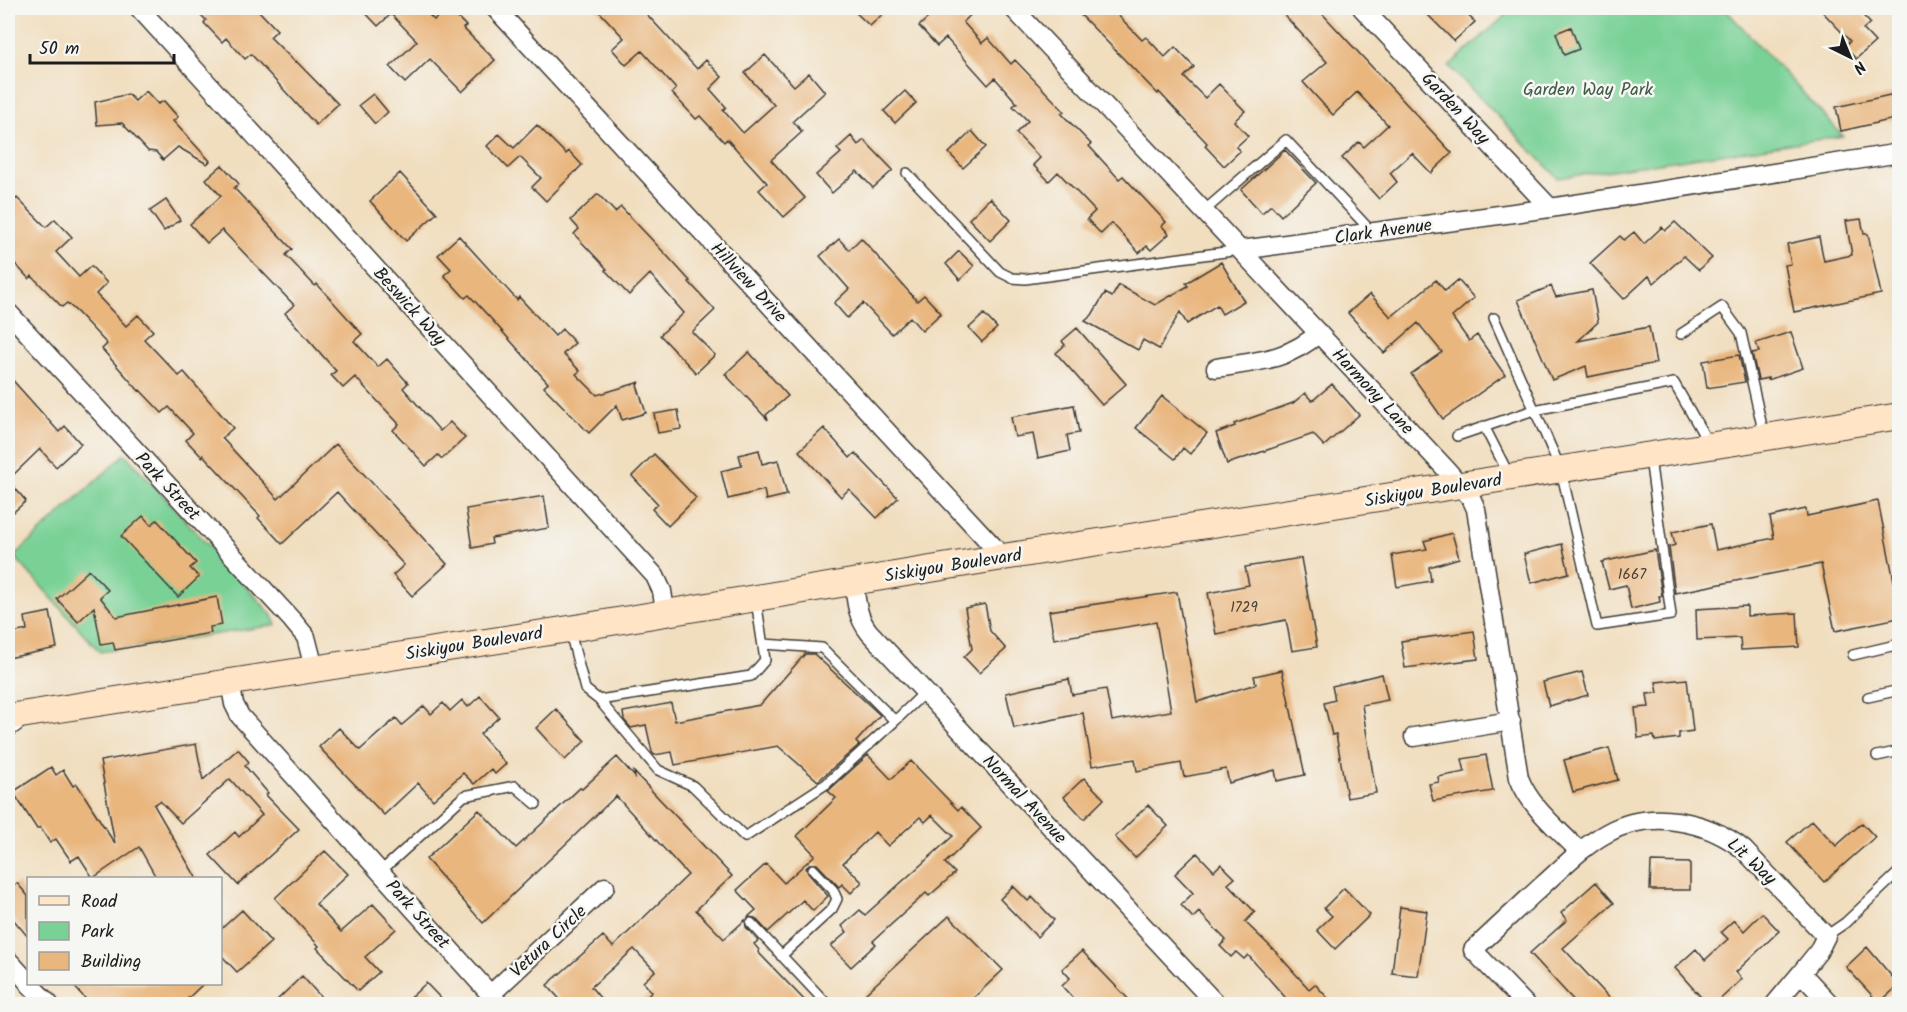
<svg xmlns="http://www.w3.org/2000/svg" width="1907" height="1012" font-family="Kalam,sans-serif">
  <rect width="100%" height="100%" fill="#f6f6f2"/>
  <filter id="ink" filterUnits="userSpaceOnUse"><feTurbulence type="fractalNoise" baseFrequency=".0167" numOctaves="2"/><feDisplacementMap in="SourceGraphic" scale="12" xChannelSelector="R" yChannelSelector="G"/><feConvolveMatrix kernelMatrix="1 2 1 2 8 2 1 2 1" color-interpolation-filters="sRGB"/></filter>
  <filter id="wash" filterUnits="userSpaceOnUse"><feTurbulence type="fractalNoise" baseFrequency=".008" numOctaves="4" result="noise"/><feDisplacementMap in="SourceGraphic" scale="24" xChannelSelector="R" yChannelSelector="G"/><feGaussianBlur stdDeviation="1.35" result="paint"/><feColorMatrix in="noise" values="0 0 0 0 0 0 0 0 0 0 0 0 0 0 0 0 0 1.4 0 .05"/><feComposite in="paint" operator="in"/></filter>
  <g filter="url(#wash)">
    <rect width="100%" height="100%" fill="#f1debf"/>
    <path fill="#79d196" stroke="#4a7659" stroke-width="1.5" d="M1514 8H1724L1843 136 1558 178 1449 66Z
      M125 454 271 614 276 625 100 652 14 556Z"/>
    <g id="blocks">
      <path fill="#e9b67e" d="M194 8H256L277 30 270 37 295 62 296 61 338 104 316 125 251 54 245 59 226 38 222 42 204 23 206 20Z
        M361 8H422L434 20 442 13 445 17 451 11 466 26 463 28 495 60 462 92 430 59 405 83 390 67 417 41 391 14 378 26Z
        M596 8H641L697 69 706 60 722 77 710 89 726 107 723 110 743 133 774 105 745 73 765 55 794 86 809 73 825 92 793 121 802 132 771 160 805 198 784 217 759 190 767 183 727 139 724 142 700 116 696 119 672 93 676 89 642 51 626 65 612 49 624 38Z
        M851 8H889L870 26Z
        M921 8H978L963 22 982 43 988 38 1011 64 1015 60 1064 111 1061 113 1091 144 1089 146 1119 179 1123 176 1166 222 1162 226 1169 234 1151 250 1147 246 1139 253 1112 223 1101 234 1087 219 1095 211 1058 172 1049 181 1033 165 1040 158 1016 133 1028 121 1013 106 1017 103 995 78 988 85 946 38 937 46 919 26 929 17Z
        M1074 8H1111L1142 40 1146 37 1165 57 1175 47 1194 67 1184 77 1205 98 1219 84 1245 111 1234 121 1248 136 1236 147 1240 151 1224 166 1205 146 1207 143 1159 92 1158 94Z
        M1278 8H1317L1452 153 1431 173 1412 153 1390 173 1397 182 1379 199 1342 158 1359 142 1364 147 1388 125 1357 92 1333 115 1303 82 1327 62Z
        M1421 8H1460L1475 22 1454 41Z
        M1819 8H1856L1870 23 1863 29 1875 42 1856 59 1845 47 1850 41Z
        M1571 27 1579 49 1564 55 1556 33Z
        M146 91 158 104 164 101 178 117 173 121 210 161 207 164 178 147 163 160 156 152 148 151 122 123 97 125 95 102 128 94 135 101Z
        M905 91 916 103 895 123 884 111Z
        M1899 93V118L1841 131 1836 107Z
        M373 94 388 112 375 124 359 105Z
        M537 125 566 154 569 151 582 165 546 201 532 187 541 178 520 157 508 168 487 146 499 134 514 148Z
        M972 131 986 147 963 168 949 153Z
        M851 136 858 145 864 140 893 170 873 188 857 171 832 193 816 175 841 153 837 149Z
        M1285 150 1316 183 1281 216 1271 205 1262 213 1241 190Z
        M222 165 239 184 234 188 292 249 286 255 315 286 317 284 362 334 354 341 378 367 387 359 408 383 403 388 440 431 450 422 465 438 442 459 438 455 426 466 393 430 399 424 355 377 343 388 331 375 336 371 285 313 294 305 222 230 207 243 190 224 221 196 206 179Z
        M400 173 437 213 406 241 370 201Z
        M598 194 615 212 621 207 671 260 690 281 689 282 715 310 692 332 715 355 696 373 660 335 684 313 650 274 629 295 605 270 607 269 574 234 579 229 571 220Z
        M17 198 46 227 55 219 72 237 56 252 79 277 91 266 107 283 96 294 126 326 138 315 153 331 144 339 179 376 184 372 233 428 222 438 278 499 336 444 447 564 412 596 393 575 404 565 337 492 282 544 258 518 260 516 203 455 202 457 186 440 193 433 169 407 162 413 140 390 139 391 102 349 107 344 77 312 67 303 62 307 32 276 29 279 8 256V207Z
        M990 198 1011 220 990 241 969 219Z
        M166 200 180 220 164 231 150 211Z
        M1861 219 1864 234H1868L1881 294 1794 312 1785 265 1791 264 1787 244 1819 237 1824 261 1852 255 1846 221Z
        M1675 222 1712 258 1699 270 1684 256 1654 283 1649 276 1624 299 1590 263 1620 236 1624 240 1634 232 1644 244 1662 227 1665 231Z
        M459 236 517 300 519 297 555 336 562 329 575 343 563 354 580 371 576 374 597 395 640 382 637 385 646 413 622 420 617 405 589 433 544 387 548 383 493 321 469 295 465 298 444 275 451 269 438 255Z
        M861 238 917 301 924 295 941 313 922 331 910 317 892 334 863 303 847 318 834 303 849 289 820 256 839 239 849 250Z
        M959 251 974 266 960 280 946 264Z
        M1221 262 1244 301 1222 314 1217 305 1187 324 1180 312 1159 349 1143 340 1138 350 1085 321 1092 315 1105 293 1112 297 1119 285 1155 305 1188 286 1186 283Z
        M1436 280 1445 291 1458 280 1474 298 1452 317 1469 341 1477 335 1505 375 1443 419 1411 374 1442 352 1418 323 1384 353 1348 313 1370 294 1391 317Z
        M1551 286 1556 297 1592 290 1598 322 1578 341 1649 327 1656 363 1588 377 1586 366 1552 380 1518 300Z
        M984 314 997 328 982 342 969 328Z
        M1077 328 1126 384 1102 405 1056 353 1065 345 1062 341Z
        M1791 332 1803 368 1768 380V378L1758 380 1752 353 1759 352 1756 343Z
        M749 352 788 396 766 415 768 420 725 374Z
        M1739 355 1745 382 1707 388 1703 361Z
        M8 375 59 432 65 426 81 444 56 467 40 449 8 480 26 501 8 517Z
        M1332 384 1359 415 1324 446 1313 434 1227 464 1216 433 1235 426 1234 424 1293 403 1305 393 1312 401Z
        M1162 396 1207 433 1190 454 1183 448 1175 459 1136 428Z
        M1074 405 1079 433 1067 435 1070 451 1038 458 1033 434 1015 437 1011 417Z
        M678 410 681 429 658 433 654 414Z
        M824 428 850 458 855 453 898 498 877 518 849 489 841 497 799 451Z
        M759 450 762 464 778 460 787 495 766 500 764 490 728 499 721 471 742 466 739 455Z
        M654 454 696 498 668 526 652 509 658 504 632 476Z
        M544 496 549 528 491 538 492 544 472 548 466 509Z
        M1878 501 1899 606V618L1835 631 1821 564 1675 593 1669 547 1675 545 1672 532 1711 524 1716 550 1774 538 1770 517 1806 509 1807 516Z
        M143 516 151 525 157 520 196 563 190 568 199 577 178 597 121 536Z
        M1452 533 1459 558 1429 567 1431 581 1397 587 1392 555 1427 549 1424 541Z
        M1562 544 1569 573 1531 583 1524 554Z
        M1655 550 1662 596H1659L1660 602 1631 609 1626 585 1609 589 1602 562Z
        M1301 558 1317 647 1292 651 1286 620 1216 634 1208 593 1249 585 1245 567Z
        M89 570 108 590 100 597 116 617 217 597 222 625 210 627 211 633 115 650 113 642 101 644 94 607 78 622 57 599Z
        M1177 592 1197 702 1256 684 1254 676 1282 670 1305 775 1277 781 1275 770 1229 783 1226 769 1184 777 1181 763 1137 771 1135 759 1092 766 1083 713 1014 728 1006 693 1069 679 1072 695 1106 689 1112 721 1171 711 1156 622 1054 639 1049 611Z
        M985 604 990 631 1006 649 979 673 964 657 972 649 965 608Z
        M1747 606V616L1797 613 1799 647 1741 650 1740 638 1697 640 1696 609Z
        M50 612 57 648 8 658V634L27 630 25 617Z
        M1474 631 1478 659 1405 668 1401 641Z
        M805 654H814L880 715 856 742 859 745 818 781 778 746 675 765 672 752 654 755 652 752 646 725 631 728 624 720 623 712 671 703 675 721 760 705Z
        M1582 672 1588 695 1549 706 1543 682Z
        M1382 674 1388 700 1362 705 1376 793 1347 798 1336 734 1332 735 1324 703 1335 700 1332 686Z
        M1687 679 1693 731 1679 733V738L1655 741 1654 736 1638 738 1635 708 1649 707 1647 694 1658 693 1656 682Z
        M480 696 499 717 480 734 506 764 495 774 491 769 474 784 463 773 433 800 418 783 384 815 319 747 339 728 360 750 396 718 402 725 424 706 431 714 443 703 450 711 462 700 468 707Z
        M556 709 585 741 565 760 536 728Z
        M196 744 203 780 238 749 249 762 245 766 268 793 266 795 299 829 238 885 210 855 235 832 239 837 262 815 230 779 181 823 160 801 154 805 197 879H157L139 847 93 878 79 856 71 861 56 839 50 843 40 827 37 829 13 792 51 767 56 775 63 770 73 786 77 784 115 844 100 761Z
        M1609 748 1618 780 1573 792 1564 760Z
        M868 755 891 779 911 761 958 810 961 807 981 828 945 863 955 873 929 896 926 893 873 941 876 944 851 967 831 946 847 932 842 926 860 910 865 915 953 836 932 815 925 822 920 817 888 846 875 832 843 863 862 882 851 893 842 884 839 887 817 864H809L806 868 808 873 828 896 813 911 803 900 768 932 755 918 748 917 756 910 737 890 766 864 784 883 815 855 797 836 836 798 828 791Z
        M1486 755 1493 791 1433 801 1429 784 1439 782 1438 777 1465 772 1462 759Z
        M617 757 635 777 634 772 732 876 696 910 724 939 745 920 746 927 758 941 754 944 759 950 758 952 809 1005H638L652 992 643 982 655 971 634 949 591 987 606 1005H565L547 985 603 936 613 947 688 875 616 796 483 923 426 859 479 810 516 848 580 788 582 789Z
        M1084 778 1104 799 1084 819 1064 797Z
        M1148 805 1168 826 1135 858 1115 837Z
        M1812 820 1836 846 1862 823 1875 837 1824 882 1787 842Z
        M325 851 348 874 316 904 341 932 373 904 396 929 365 957 379 972 358 991 317 948 319 946 275 898Z
        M1197 853 1214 871 1221 864 1235 878 1228 884 1255 912 1245 922 1275 951 1309 989 1315 984 1334 1005H1292L1248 955 1244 959 1236 952 1231 957 1220 946 1226 940 1199 912 1193 918 1181 905 1193 893 1175 874Z
        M1651 862 1690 863V890H1650Z
        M1596 882 1614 903 1563 948 1616 1005H1578L1530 953 1567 920 1561 913Z
        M17 883 28 896V937L8 913V892Z
        M1013 886 1028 901 1032 897 1054 920 1037 937 1000 899Z
        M1344 888 1370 915 1335 949 1317 930 1332 916 1324 908Z
        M1400 907 1427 911 1418 976 1392 973Z
        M242 910 271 942 237 972 220 954V930Z
        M1762 913 1779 931 1736 972 1742 979 1714 1005H1708L1675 968 1696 949 1705 960 1728 939 1721 932 1734 920 1744 931Z
        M949 916 1003 970 966 1005H873L864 995Z
        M1867 947 1899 985 1879 1003 1846 967Z
        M1082 951 1134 1005H1079L1062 986 1070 978 1062 969Z
        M302 976 328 1005H272Z
        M426 983 447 1005H403Z
        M72 984H203L181 1005H91Z"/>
    </g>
  </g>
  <g filter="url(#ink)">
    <use href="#blocks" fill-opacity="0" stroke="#3c3934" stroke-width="1.5"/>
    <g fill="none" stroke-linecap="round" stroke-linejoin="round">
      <g stroke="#3c3934" stroke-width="12">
        <path id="lane" d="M907 173 1000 272 1012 278 1025 279 1240 250
          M1204 211 1286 140 1372 232
          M1494 318 1561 470 1597 626 1671 615 1650 458
          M1681 334 1722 307 1741 333 1764 435
          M1484 426 1509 475
          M1457 436 1534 410 1674 383 1709 444
          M570 632 585 689 599 700 751 676 765 660 756 600
          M1853 655 1900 644
          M1868 697 1900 690
          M599 700 658 770 693 786 745 837 826 784 895 721 822 648 763 644
          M895 721 925 692
          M8 733 23 722
          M1877 756 1900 751
          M380 872 464 796 515 786 536 804
          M751 923 827 1004
          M1826 936 1845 923 1900 871
          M781 956 832 909 837 899 833 890 813 869"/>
      </g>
      <g stroke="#3c3934" stroke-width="21">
        <path id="street" d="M139 8 655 576 662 591 665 611
          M495 8 1003 557
          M1013 8 1445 468 1471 498 1476 509 1519 778C1530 807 1558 829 1579 851
          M1362 8 1550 208
          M1241 250 1550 208 1900 153
          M8 312 292 620 306 637 314 668
          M1216 368C1257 361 1287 361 1319 333
          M854 582C856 601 857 617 869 632L1216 1004
          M230 682 234 704 240 716 499 1004
          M1414 737 1511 721
          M8 960 28 982
          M29 984 49 1004
          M490 995 605 887
          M1525 1004 1473 950C1497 928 1520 906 1544 884 1564 866 1583 846 1607 833 1650 809 1707 820 1744 850L1826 936 1818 952 1801 973 1830 1004
          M1775 1004 1801 973"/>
      </g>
      <g stroke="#3c3934" stroke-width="28">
        <path id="secondary" d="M8 717 569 629 1003 557 1900 416"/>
      </g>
      <use href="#lane" stroke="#fff" stroke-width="9"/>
      <use href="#street" stroke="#fff" stroke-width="18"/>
      <use href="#secondary" stroke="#ffe4c6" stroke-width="26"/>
    </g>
  </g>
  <g text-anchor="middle" stroke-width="5" stroke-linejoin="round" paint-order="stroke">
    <g font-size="15" fill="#4f4234">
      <text x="1632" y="579">1667</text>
      <text x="1244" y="612">1729</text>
    </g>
    <g font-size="18" fill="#3d5b47" stroke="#f6f6f2">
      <text x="1588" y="95">Garden Way Park</text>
    </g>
    <g font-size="18" fill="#1c1c1c" stroke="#f6f6f2">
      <text transform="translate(1456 108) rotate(47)" y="6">Garden Way</text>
      <text transform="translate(1383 231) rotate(-8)" y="6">Clark Avenue</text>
      <text transform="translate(749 282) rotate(47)" y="6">Hillview Drive</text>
      <text transform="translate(410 306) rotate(48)" y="6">Beswick Way</text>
      <text transform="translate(1373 391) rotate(47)" y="6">Harmony Lane</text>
      <text transform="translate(168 486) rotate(47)" y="6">Park Street</text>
      <text transform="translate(1433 490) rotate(-9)" y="6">Siskiyou Boulevard</text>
      <text transform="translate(953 565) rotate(-9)" y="6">Siskiyou Boulevard</text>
      <text transform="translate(474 643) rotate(-9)" y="6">Siskiyou Boulevard</text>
      <text transform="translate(1025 799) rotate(47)" y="6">Normal Avenue</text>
      <text transform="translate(1752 861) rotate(43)" y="6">Lit Way</text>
      <text transform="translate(418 914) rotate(48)" y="6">Park Street</text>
      <text transform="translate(548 941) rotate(-43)" y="6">Vetura Circle</text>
    </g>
  </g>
  <rect width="1907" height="1012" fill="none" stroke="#f6f6f2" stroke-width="30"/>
  <rect x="27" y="877" width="195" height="108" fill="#f6f6f2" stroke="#9f9f9c" stroke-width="1.5"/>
  <rect x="39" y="896" width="30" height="9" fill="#ffe4c6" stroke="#9f9f9c" stroke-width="1.5"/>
  <text x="81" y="907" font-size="18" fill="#1c1c1c">Road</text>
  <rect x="39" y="922" width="30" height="18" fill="#79d196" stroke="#9f9f9c" stroke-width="1.5"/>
  <text x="81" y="937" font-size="18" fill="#1c1c1c">Park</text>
  <rect x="39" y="952" width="30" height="18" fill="#e9b67e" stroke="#9f9f9c" stroke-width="1.5"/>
  <text x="81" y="967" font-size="18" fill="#1c1c1c">Building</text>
  <g transform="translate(1850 57) rotate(137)" stroke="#f6f6f2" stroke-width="4.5" paint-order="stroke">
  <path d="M0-4.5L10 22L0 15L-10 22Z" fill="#1c1c1c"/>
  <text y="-9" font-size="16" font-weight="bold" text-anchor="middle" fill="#1c1c1c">N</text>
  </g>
  <path d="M30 54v9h144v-9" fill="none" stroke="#1c1c1c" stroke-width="3"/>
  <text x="39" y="54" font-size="18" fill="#1c1c1c" stroke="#f6f6f2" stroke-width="4.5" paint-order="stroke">50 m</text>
</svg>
